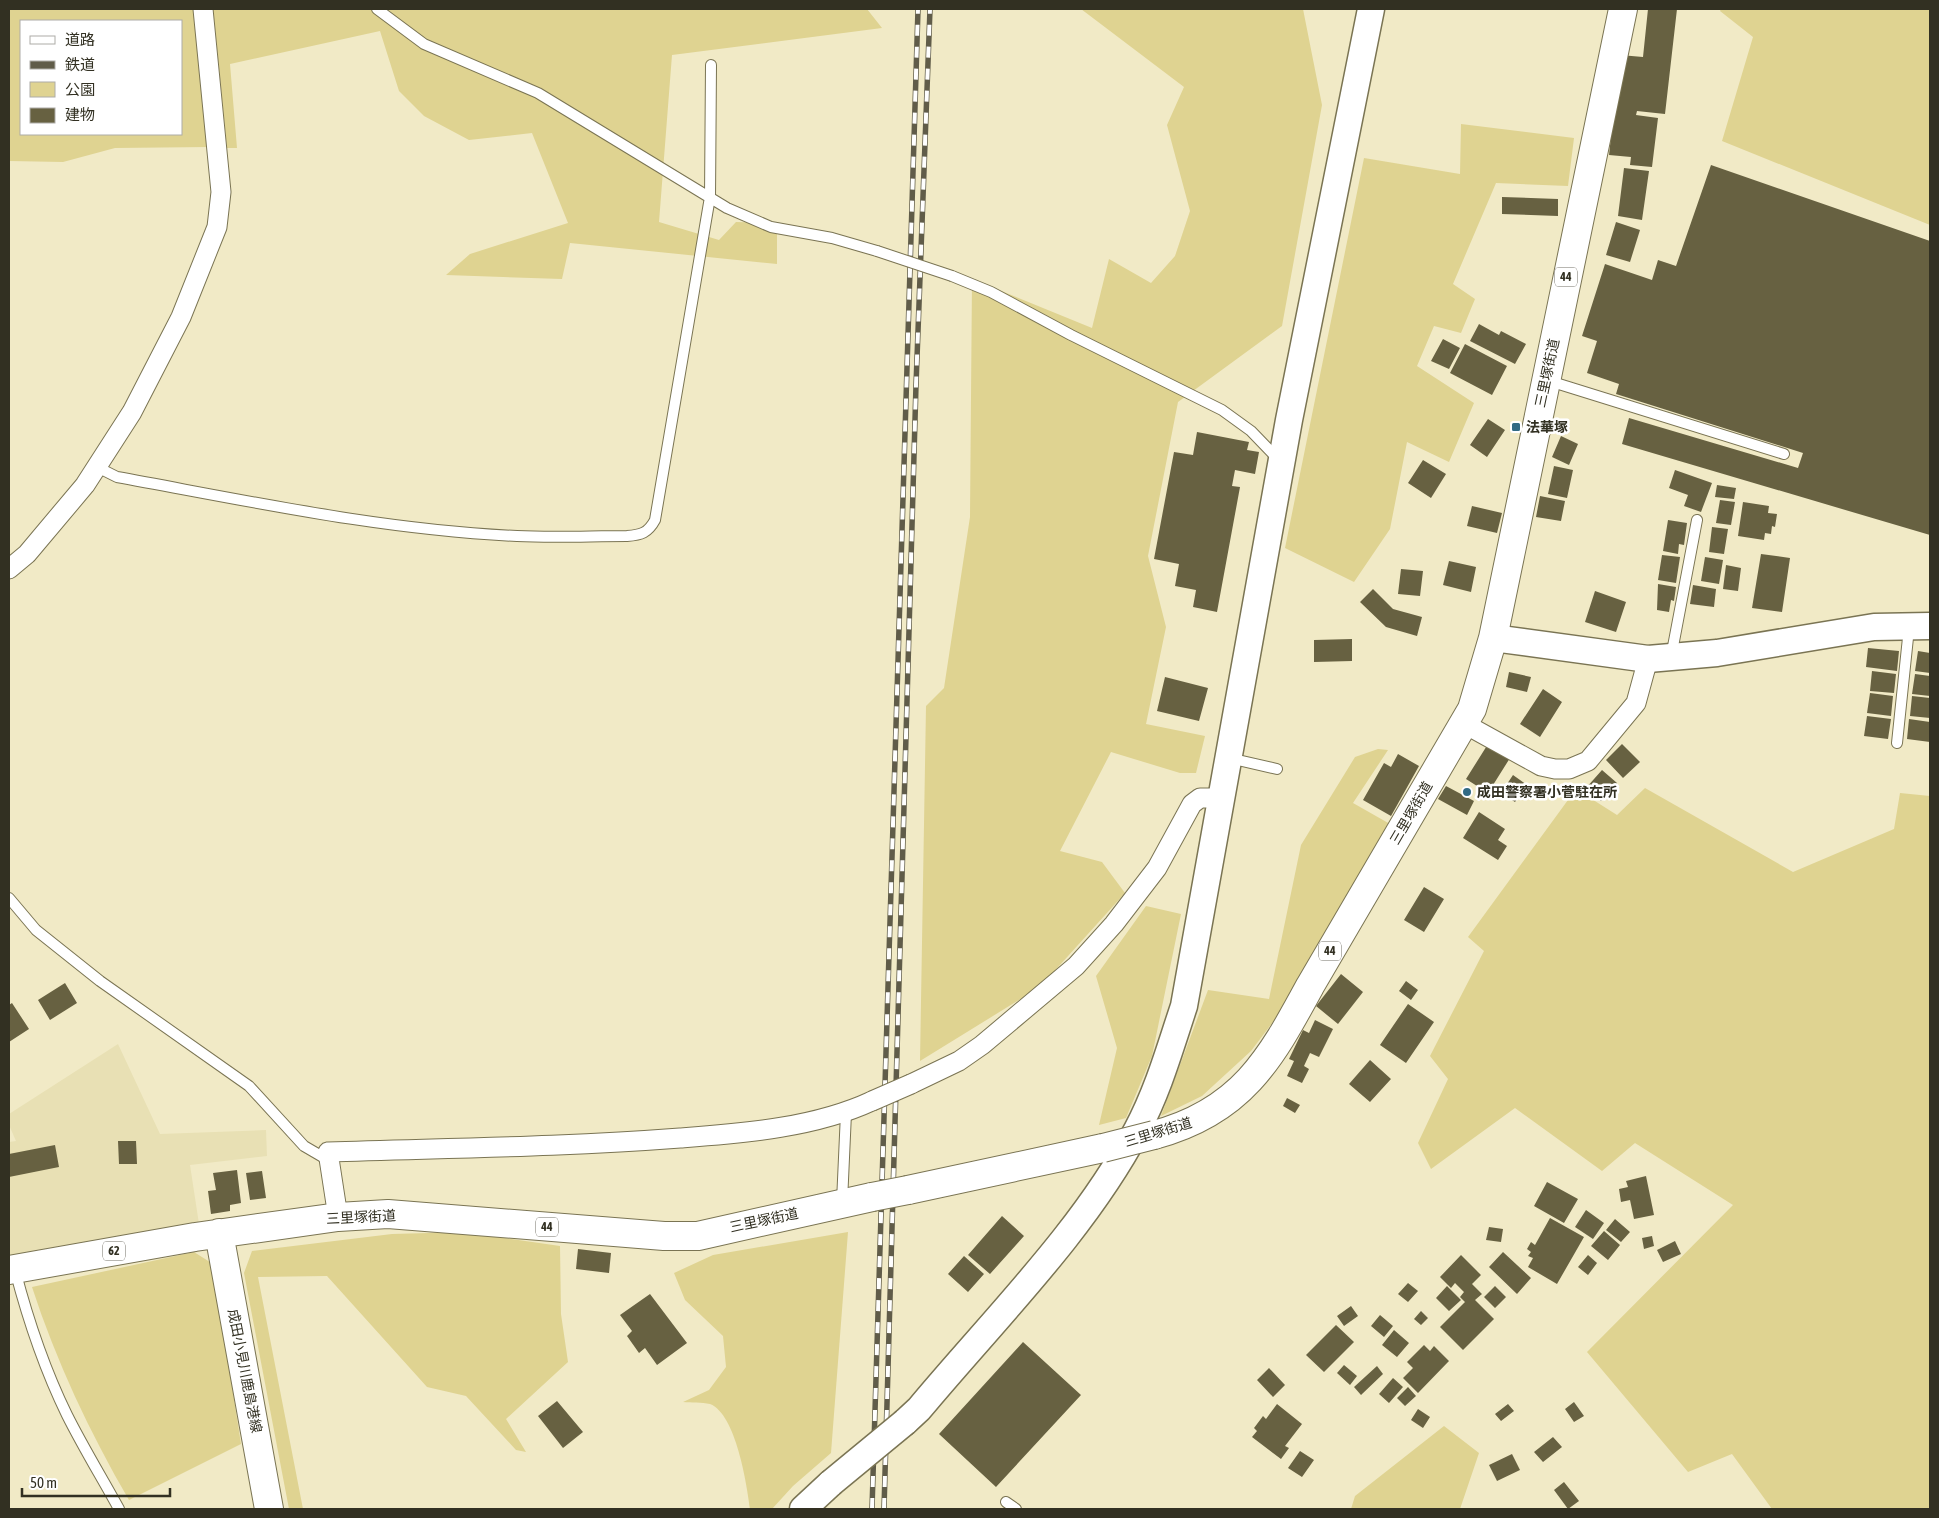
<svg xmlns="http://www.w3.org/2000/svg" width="1939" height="1518" font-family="'Asap Condensed','Noto Sans JP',sans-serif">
  <rect width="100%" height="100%" fill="#f1eac6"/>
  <path fill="#e8e0b4" d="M118 1044 160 1134 266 1130 267 1156 190 1165 199 1224 9 1260V1142L16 1141 9 1125V1114Z"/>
  <path fill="#dfd391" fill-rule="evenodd" d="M9 9H199L209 147 115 148 63 162 9 161ZM21 21H181V134H21Z
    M213 9H867L882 28 672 55 659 222 719 240 736 222 777 223V264L570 243 562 279 446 275 470 254 568 223 532 133 469 140 424 116 399 91 380 31 230 64 237 148H227Z
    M1081 9H1303L1322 105 1282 326 1178 402 1148 556 1166 627 1146 724 1205 736 1196 773H1180L1111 752 1060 851 1102 862 1125 893 1040 987 920 1061 926 706 944 688 970 517 972 279 1092 328 1109 259 1151 283 1175 256 1190 211 1167 125 1184 87Z
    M1721 9H1930V225L1722 141 1753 37 1720 11Z
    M1461 124 1574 138 1568 186 1496 183 1453 284 1475 299 1461 333 1434 326 1417 366 1474 403 1449 462 1407 442 1390 529 1354 582 1285 548 1364 158 1460 174Z
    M1378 749 1388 750 1353 803 1390 824 1282 1010 1251 1051 1202 1096 1161 1116 1208 990 1269 999 1301 845 1355 757Z
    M1645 788 1793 872 1894 829 1900 793 1930 796V1509H1772L1732 1454 1688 1472 1587 1352 1733 1205 1635 1143 1602 1171 1515 1108 1431 1169 1418 1143 1448 1079 1430 1056 1484 951 1468 937 1576 789 1617 815Z
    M1146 906 1181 914 1152 1056 1126 1118 1099 1125 1117 1048 1096 976Z
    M464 1232 560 1246 561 1314 568 1362 506 1419 526 1452 516 1450 466 1396 427 1387 327 1276 258 1277 303 1509H289L244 1273 252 1251 392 1234Z
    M848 1232 831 1453 793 1486 772 1509H750C747 1485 736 1414 710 1404 702 1402 691 1403 683 1402L709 1390 726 1367 723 1336 685 1300 674 1273 713 1255Z
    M194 1252 213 1264 241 1444 129 1500C90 1433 56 1361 32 1287Z
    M1444 1426 1479 1453 1460 1509H1351L1355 1496Z"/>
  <path fill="#676141" d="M1648 9H1677L1665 114 1637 111 1636 115 1658 118 1652 167 1630 165 1631 157 1609 155 1620 55 1643 57Z
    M1711 165 1930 241V535L1622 444 1629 418 1798 468 1803 453 1616 394 1619 384 1587 373 1597 341 1582 336 1605 264 1652 280 1658 260 1676 266Z
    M1624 168 1649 171 1642 220 1618 216Z
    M1502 197 1558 199V216L1502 214Z
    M1616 222 1640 230 1630 262 1606 255Z
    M1479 324 1499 335 1501 331 1526 344 1515 364 1470 341Z
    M1443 339 1460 348 1449 369 1431 361Z
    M1465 344 1507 366 1492 395 1450 373Z
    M1488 419 1505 430 1487 457 1470 445Z
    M1197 432 1249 442 1247 450 1259 452 1255 474 1235 470 1232 486 1240 487 1217 612 1193 607 1196 590 1175 586 1179 564 1154 559 1174 452 1193 455Z
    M1561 436 1578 444 1569 465 1552 457Z
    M1423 460 1446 474 1431 498 1408 483Z
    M1554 466 1573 470 1567 498 1548 494Z
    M1675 470 1712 483 1701 512 1684 506 1688 495 1669 488Z
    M1717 485 1736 488 1734 499 1715 497Z
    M1540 496 1565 501 1561 521 1536 517Z
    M1720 500 1735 502 1731 525 1716 523Z
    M1743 502 1769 506 1768 513 1777 514 1775 527 1772 526 1771 534 1765 533 1764 540 1738 536Z
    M1472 506 1502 513 1497 533 1467 526Z
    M1668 520 1687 523 1684 545 1679 544 1678 554 1663 551Z
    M1712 527 1728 529 1724 554 1709 552Z
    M1761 554 1790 558 1782 612 1752 608Z
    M1662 555 1680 557 1676 583 1658 580Z
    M1705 557 1723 560 1719 584 1701 581Z
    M1449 561 1476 567 1471 592 1443 585Z
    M1726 565 1741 568 1738 591 1723 589Z
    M1401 569 1423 571 1420 596 1398 594Z
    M1658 584 1676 587 1674 601 1671 600 1669 612 1657 610Z
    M1693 585 1716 589 1714 607 1690 604Z
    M1373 589 1393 609 1422 617 1417 636 1386 627 1360 602Z
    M1595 591 1626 602 1616 632 1585 622Z
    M1352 639V661L1314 662V640Z
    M1868 648 1899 651 1897 671 1866 667Z
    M1918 651 1930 653V673L1915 671Z
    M1872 671 1896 674 1894 693 1870 691Z
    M1509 672 1531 677 1527 692 1506 687Z
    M1915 674 1930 676V696L1912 694Z
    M1165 677 1208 688 1199 721 1157 711Z
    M1543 689 1562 702 1540 737 1520 724Z
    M1870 693 1893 696 1891 716 1867 713Z
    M1912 696 1930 698V718L1910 716Z
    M1867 716 1891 719 1888 739 1864 736Z
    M1909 719 1930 722V742L1907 739Z
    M1488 744 1510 758 1488 793 1466 779Z
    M1622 744 1640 762 1623 778 1606 760Z
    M1398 754 1419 766 1391 816 1363 800 1384 763 1391 767Z
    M1602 770 1617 783 1601 801 1586 788Z
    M1513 775 1527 785 1515 802 1501 793Z
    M1446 786 1474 801 1467 815 1438 799Z
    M1479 812 1505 829 1498 840 1507 846 1498 860 1463 838Z
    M1424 887 1444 899 1424 932 1404 920Z
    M1341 974 1363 992 1338 1024 1316 1006Z
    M1406 981 1418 990 1411 1000 1399 991Z
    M65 983 77 1003 50 1020 38 1000Z
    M12 1003 29 1029 9 1042V1005Z
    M1408 1004 1434 1022 1406 1063 1380 1045Z
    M1315 1020 1333 1029 1319 1057 1310 1053 1304 1066 1309 1069 1302 1083 1287 1076 1294 1061 1289 1059 1303 1030 1309 1033Z
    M1370 1060 1391 1079 1370 1102 1349 1084Z
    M1287 1098 1300 1105 1295 1113 1283 1106Z
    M118 1141H136L137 1164H119Z
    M55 1145 59 1167 9 1177V1154Z
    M237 1170 241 1203 230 1205V1211L211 1214 208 1191 216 1190 213 1173Z
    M262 1171 266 1198 250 1200 246 1173Z
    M1646 1176 1654 1215 1634 1219 1630 1200 1621 1202 1619 1189 1628 1187 1626 1181Z
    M1547 1182 1578 1199 1564 1223 1534 1206Z
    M1586 1210 1604 1223 1593 1239 1575 1227Z
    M1002 1216 1024 1236 990 1274 968 1255Z
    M1550 1218 1584 1237 1557 1284 1528 1267 1533 1258 1528 1256 1531 1252 1527 1249 1531 1242 1535 1245Z
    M1615 1219 1630 1232 1621 1242 1606 1230Z
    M1489 1227 1503 1229 1501 1242 1486 1240Z
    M1604 1231 1620 1245 1608 1260 1591 1246Z
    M1652 1236 1654 1246 1644 1249 1642 1238Z
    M1675 1241 1681 1254 1663 1262 1657 1250Z
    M578 1249 611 1253 609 1273 576 1269Z
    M1503 1252 1531 1278 1517 1294 1489 1267Z
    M1461 1255 1481 1275 1472 1284 1482 1294 1475 1300 1494 1319 1463 1350 1440 1327 1465 1302 1460 1297 1464 1292 1455 1283 1451 1288 1440 1277Z
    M1588 1255 1597 1263 1588 1275 1578 1267Z
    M964 1256 984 1274 968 1292 948 1274Z
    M1408 1283 1418 1291 1408 1302 1398 1294Z
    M1447 1286 1461 1300 1449 1311 1436 1298Z
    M1495 1286 1506 1297 1495 1308 1484 1297Z
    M650 1294 687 1343 657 1365 645 1348 639 1353 627 1336 632 1331 620 1315Z
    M1351 1306 1358 1316 1344 1326 1337 1316Z
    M1421 1311 1428 1318 1421 1325 1414 1319Z
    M1380 1315 1393 1326 1384 1337 1371 1326Z
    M1336 1325 1354 1342 1324 1372 1306 1355Z
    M1394 1330 1409 1343 1397 1357 1382 1345Z
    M1023 1342 1081 1395 996 1487 939 1434Z
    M1424 1345 1430 1351 1434 1346 1449 1361 1418 1393 1403 1378 1413 1368 1407 1362Z
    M1344 1365 1357 1376 1350 1385 1337 1373Z
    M1377 1366 1383 1374 1361 1395 1354 1387Z
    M1269 1368 1285 1385 1273 1397 1257 1380Z
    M1393 1378 1403 1387 1389 1403 1379 1394Z
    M1408 1387 1416 1396 1405 1406 1397 1398Z
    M557 1401 583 1432 563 1448 538 1416Z
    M1574 1402 1584 1416 1574 1422 1565 1409Z
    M1277 1404 1302 1424 1285 1446 1289 1448 1281 1459 1252 1437 1257 1431 1254 1428 1263 1416 1266 1419Z
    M1508 1404 1514 1411 1501 1421 1495 1414Z
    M1418 1409 1430 1417 1423 1428 1411 1420Z
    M1553 1437 1562 1447 1543 1462 1534 1452Z
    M1300 1451 1314 1460 1302 1477 1288 1468Z
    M1512 1454 1520 1470 1497 1481 1489 1465Z
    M1564 1482 1579 1501 1568 1509 1554 1490Z"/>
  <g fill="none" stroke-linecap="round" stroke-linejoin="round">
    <g stroke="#7a7453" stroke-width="12">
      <path id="lane" d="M377 9 424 44 538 93 727 208 771 227 832 238 877 251
        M952 276 991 292 1071 335 1222 410 1251 431 1279 460
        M1546 380 1784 454
        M97 467 117 477C249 501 382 530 517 536 554 538 590 536 627 536 641 535 648 533 655 520L710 197 711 65
        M1671 657 1697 520
        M1897 743 1909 628
        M1229 758 1277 769
        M9 898 36 930 100 981 249 1086 304 1146 328 1160
        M842 1202 846 1113
        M15 1270C28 1320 44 1368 67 1415 83 1447 102 1478 119 1509
        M1006 1502 1016 1509"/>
    </g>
    <g stroke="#7a7453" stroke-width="21">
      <path id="street" d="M9 569 27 554 85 485 132 412 181 317 217 227 221 192 203 9
        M1463 723 1541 766 1555 769H1569L1588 761 1636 703 1648 659
        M911 1084 959 1061 982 1045 1076 966 1114 924 1157 868 1192 804 1200 798H1222
        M338 1217 328 1152C446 1148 563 1147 680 1138 744 1133 814 1128 872 1101"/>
    </g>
    <g stroke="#7a7453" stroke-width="29">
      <path id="secondary" d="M1493 638 1648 659 1717 653 1874 627 1930 626
        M905 1422 919 1409C993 1320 1083 1232 1137 1130 1158 1091 1170 1048 1184 1006L1289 420 1371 9
        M803 1509 831 1483"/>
    </g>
    <g stroke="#7a7453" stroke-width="30">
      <path id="primary" d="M1154 1135C1241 1112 1270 1060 1310 986L1472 709 1493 638 1623 9
        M908 1190 1103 1148
        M219 1233 269 1509
        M9 1270 195 1237 338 1217 388 1214 664 1236H698L872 1197"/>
    </g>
    <use href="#lane" stroke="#fff" stroke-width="10"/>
    <use href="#street" stroke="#fff" stroke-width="19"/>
    <use href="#secondary" stroke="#fff" stroke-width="26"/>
    <use href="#primary" stroke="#fff" stroke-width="28"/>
    <g stroke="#605c49" stroke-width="5.5">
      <path id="rail" d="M872 1509 918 9
        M884 1509 916 385 930 9"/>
    </g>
    <use href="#rail" stroke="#fff" stroke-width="4" stroke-dasharray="11" stroke-linecap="butt"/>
    <g stroke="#7a7453" stroke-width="12" stroke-linecap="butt">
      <path id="lane-bridge" d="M877 251 952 276"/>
    </g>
    <g stroke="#7a7453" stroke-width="21" stroke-linecap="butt">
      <path id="street-bridge" d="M872 1101 911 1084"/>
    </g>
    <g stroke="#7a7453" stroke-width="29" stroke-linecap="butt">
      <path id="secondary-bridge" d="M831 1483 905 1422"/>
    </g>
    <g stroke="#7a7453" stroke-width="30" stroke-linecap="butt">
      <path id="primary-bridge" d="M1103 1148 1154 1135
        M872 1197 908 1190"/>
    </g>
    <use href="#lane-bridge" stroke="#fff" stroke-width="10"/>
    <use href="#street-bridge" stroke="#fff" stroke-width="19"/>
    <use href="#secondary-bridge" stroke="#fff" stroke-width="26"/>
    <use href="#primary-bridge" stroke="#fff" stroke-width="28"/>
  </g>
  <g fill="#316a84" stroke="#fff" stroke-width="2">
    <rect x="1511" y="422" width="10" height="10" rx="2.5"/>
    <circle cx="1467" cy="792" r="5"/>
  </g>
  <g text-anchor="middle" stroke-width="5" stroke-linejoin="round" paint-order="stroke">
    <g fill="#fff" stroke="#706e64" stroke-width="1">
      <rect x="1555" y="267.5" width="22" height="19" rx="4"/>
      <rect x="1319" y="941.5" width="22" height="19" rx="4"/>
      <rect x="536" y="1217.5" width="22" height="19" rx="4"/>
      <rect x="103" y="1241.5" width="22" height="19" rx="4"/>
    </g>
    <g font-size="12" font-weight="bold" fill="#323022">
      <text x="1566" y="281">44</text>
      <text x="1330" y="955">44</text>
      <text x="547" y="1231">44</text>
      <text x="114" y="1255">62</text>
    </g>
    <g font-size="14" fill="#323022" stroke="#fff">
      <text transform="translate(1547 373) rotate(-78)" y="5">三里塚街道</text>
      <text transform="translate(1411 813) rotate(-60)" y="5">三里塚街道</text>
      <text transform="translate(1158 1132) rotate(-17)" y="5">三里塚街道</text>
      <text transform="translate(361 1217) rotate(-3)" y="5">三里塚街道</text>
      <text transform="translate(764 1220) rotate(-12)" y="5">三里塚街道</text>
      <text transform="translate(245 1371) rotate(79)" y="5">成田小見川鹿島港線</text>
    </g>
    <g font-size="14" font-weight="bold" fill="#323022" stroke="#fff" text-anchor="start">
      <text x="1526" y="432">法華塚</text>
      <text x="1477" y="797">成田警察署小菅駐在所</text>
    </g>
  </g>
  <rect width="1939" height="1518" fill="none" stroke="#323022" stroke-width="20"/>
  <rect x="20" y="20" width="162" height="115" fill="#ffffff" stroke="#adaca7"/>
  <rect x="30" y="36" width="25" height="8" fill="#ffffff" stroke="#adaca7"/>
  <text x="65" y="45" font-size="15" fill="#323022">道路</text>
  <rect x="30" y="61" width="25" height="8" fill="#605c49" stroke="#adaca7"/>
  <text x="65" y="70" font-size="15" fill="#323022">鉄道</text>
  <rect x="30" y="82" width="25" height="15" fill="#dfd391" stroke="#adaca7"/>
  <text x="65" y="95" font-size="15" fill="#323022">公園</text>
  <rect x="30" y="108" width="25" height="15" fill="#676141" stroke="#adaca7"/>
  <text x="65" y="120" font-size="15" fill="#323022">建物</text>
  <path d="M22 1488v8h148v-8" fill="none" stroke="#323022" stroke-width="2.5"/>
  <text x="30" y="1488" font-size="15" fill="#323022" stroke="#ffffff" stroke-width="4" paint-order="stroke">50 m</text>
</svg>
